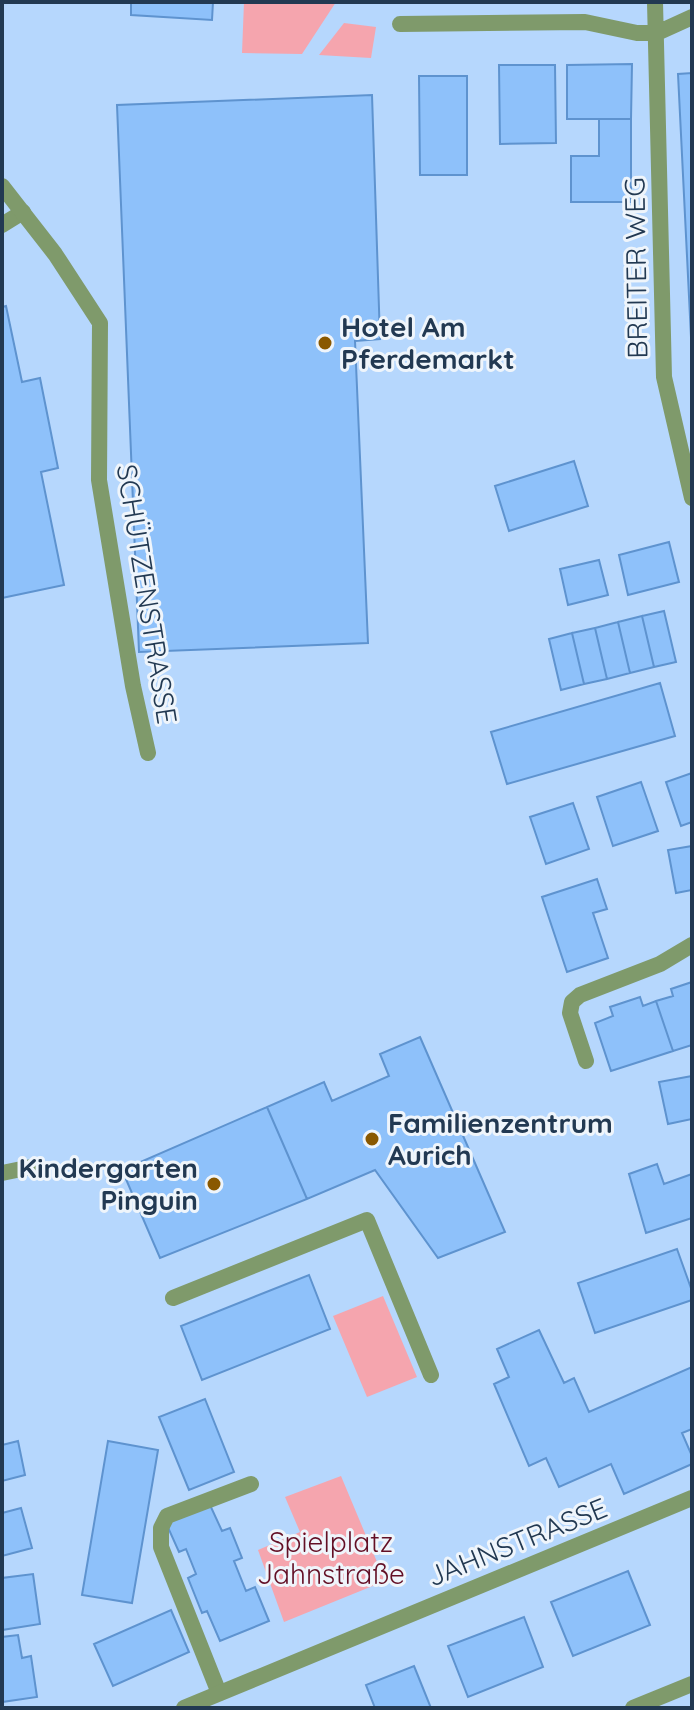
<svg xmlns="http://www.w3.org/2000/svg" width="694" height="1710" font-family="Quicksand,sans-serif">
  <rect width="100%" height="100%" fill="#b6d7fd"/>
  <path fill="#f5a5ae" d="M244 2H336L302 54 242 53Z
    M344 23 376 27 371 58 319 55Z
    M383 1296 417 1377 367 1397 333 1316Z
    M341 1476 385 1581 284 1622 258 1550 300 1532 285 1497Z"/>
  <path fill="#8ec1fa" stroke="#5e93cf" stroke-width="2" d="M131 2H213L212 20 131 15Z
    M632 64 631 119H567V65Z
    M499 65H555L556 143 500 144Z
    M692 73V337H691L678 74Z
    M419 76H467V175H420Z
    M372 95 380 339 355 341 368 643 139 652 117 105Z
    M599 119H631V202H571V156H599Z
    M6 306 22 382 40 378 58 468 41 472 64 585 2 598V307Z
    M574 461 588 506 509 531 495 486Z
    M669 542 679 582 628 595 619 555Z
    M599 560 608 595 568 605 560 569Z
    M664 611 676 662 654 667 642 616Z
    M642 616 654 667 630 673 618 622Z
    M618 622 630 673 607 679 595 628Z
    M595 628 607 679 584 684 572 633Z
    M572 633 584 684 561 690 549 639Z
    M660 683 675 736 507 784 491 732Z
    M692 773V822L681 826 666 782Z
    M641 782 658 831 613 846 597 797Z
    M573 803 589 849 546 864 530 817Z
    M692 846V890L676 893 668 850Z
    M597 879 607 909 593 913 608 958 567 972 542 897Z
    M692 982V1045L673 1051 656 1001 673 996 671 989Z
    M640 997 643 1006 656 1001 673 1051 611 1071 595 1023 613 1016 610 1007Z
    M420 1037 505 1232 438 1258 375 1170 307 1199 267 1107 324 1082 332 1101 389 1076 380 1054Z
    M692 1076V1119L668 1124 659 1082Z
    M267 1107 307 1199 160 1258 122 1170Z
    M657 1164 664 1184 692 1174V1218L646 1233 629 1174Z
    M677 1249 692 1291V1300L595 1333 578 1283Z
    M309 1275 330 1329 202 1380 181 1326Z
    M539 1330 564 1383 574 1378 589 1412 692 1367V1429L682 1433 692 1456V1464L624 1494 611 1464 559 1487 546 1458 529 1466 494 1384 509 1377 497 1349Z
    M205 1399 234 1472 189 1490 159 1417Z
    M18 1441 25 1475 2 1481V1445Z
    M108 1441 158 1450 132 1603 82 1595Z
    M210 1505 222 1531 230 1528 242 1558 234 1561 246 1591 255 1587 269 1621 220 1641 207 1611 202 1613 188 1578 196 1574 186 1549 179 1552 166 1523Z
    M21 1508 32 1548 2 1556V1513Z
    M628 1571 650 1625 573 1656 551 1602Z
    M33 1574 40 1624 2 1630V1578Z
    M171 1610 189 1652 113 1686 94 1644Z
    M524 1617 543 1667 468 1697 448 1646Z
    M18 1635 22 1658 31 1656 37 1697 2 1702V1637Z
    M414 1666 431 1708H375L366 1685Z"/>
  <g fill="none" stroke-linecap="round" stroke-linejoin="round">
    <path stroke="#7f9a6b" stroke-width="16" d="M2 225 23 212
      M586 1061 570 1013 572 1002 580 995 660 964 692 945
      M2 1173 36 1166
      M173 1298 367 1220 431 1375
      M219 1693 161 1547V1528L167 1516 251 1484
      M633 1708 692 1684"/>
    <path stroke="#7f9a6b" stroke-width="16" d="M655 2 664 377 692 498
      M400 24 585 22 637 33H657L692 17
      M2 186 55 254 100 323 99 480 133 686 148 753
      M184 1708 692 1498"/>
  </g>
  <g fill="#895800" stroke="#eff5fb" stroke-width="3">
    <circle cx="325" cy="343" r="8"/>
    <circle cx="372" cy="1139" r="8"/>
    <circle cx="214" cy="1184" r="8"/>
  </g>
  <g text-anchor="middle" stroke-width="6" stroke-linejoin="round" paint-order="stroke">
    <g font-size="28" fill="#223952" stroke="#eff5fb">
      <text transform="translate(636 268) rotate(-91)" y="10">BREITER WEG</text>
      <text transform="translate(147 594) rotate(81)" y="10">SCHÜTZENSTRASSE</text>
      <text transform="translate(517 1542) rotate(-22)" y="10">JAHNSTRASSE</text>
    </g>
    <g font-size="28" font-weight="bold" fill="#223952" stroke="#eff5fb" text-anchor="start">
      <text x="341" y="337">Hotel Am<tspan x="341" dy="32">Pferdemarkt</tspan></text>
      <text x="388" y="1133">Familienzentrum<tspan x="388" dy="32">Aurich</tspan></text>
      <text x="198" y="1178" text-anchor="end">Kindergarten<tspan x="198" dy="32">Pinguin</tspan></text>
    </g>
    <g font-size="28" fill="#630f25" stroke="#eff5fb">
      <text x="331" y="1552">Spielplatz<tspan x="331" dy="32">Jahnstraße</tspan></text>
    </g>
  </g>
  <rect width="694" height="1710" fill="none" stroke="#223952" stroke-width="8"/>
</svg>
